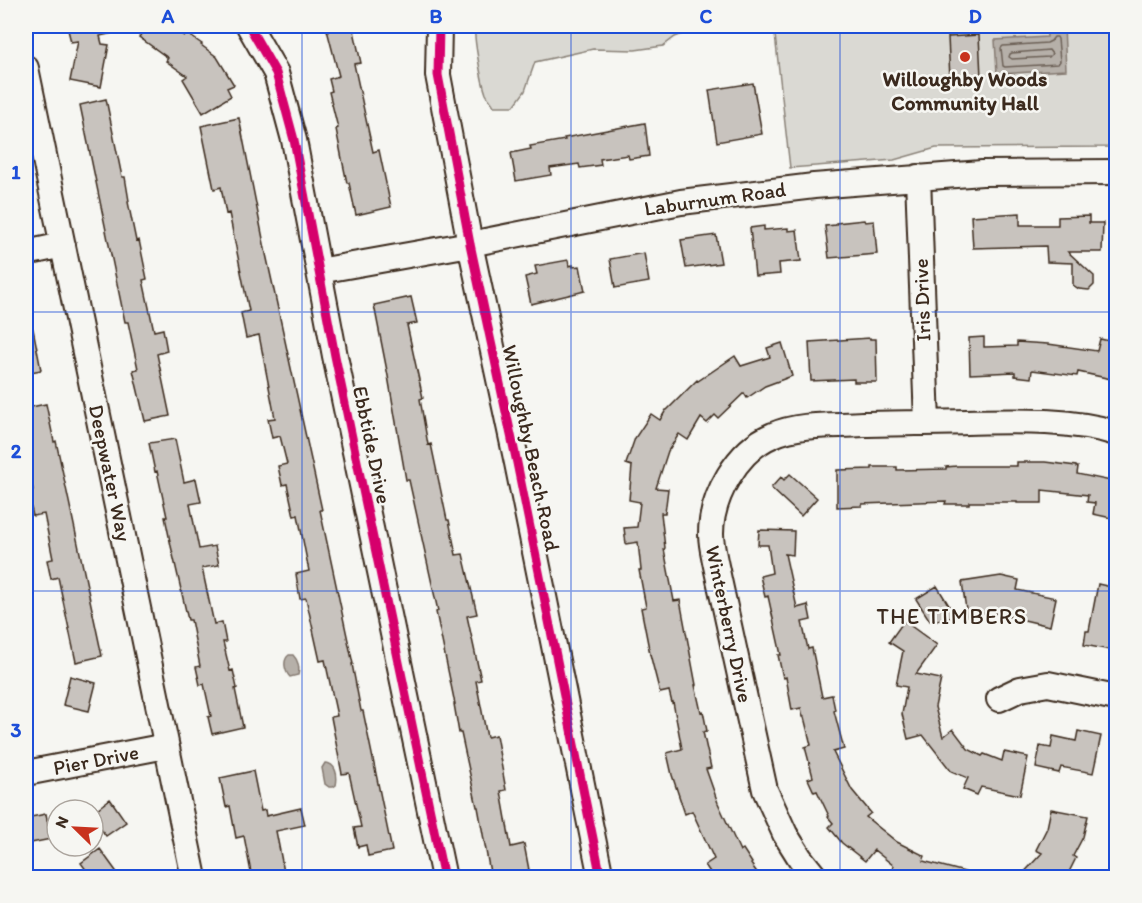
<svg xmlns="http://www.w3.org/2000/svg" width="1142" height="903" font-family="Itim,sans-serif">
  <rect width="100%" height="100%" fill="#f6f6f2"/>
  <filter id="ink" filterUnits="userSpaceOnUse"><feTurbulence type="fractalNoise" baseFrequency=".0167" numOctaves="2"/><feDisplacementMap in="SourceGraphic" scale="12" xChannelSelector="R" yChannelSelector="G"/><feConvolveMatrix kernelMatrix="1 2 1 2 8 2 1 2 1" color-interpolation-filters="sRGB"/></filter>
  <g filter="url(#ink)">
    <path fill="#dad9d3" stroke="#8a8278" stroke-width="1.5" d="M475 26H703L675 37 663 46 635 50 593 49 535 62 525 91 514 106H494C492 102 488 98 486 94 482 83 473 37 475 26Z
      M774 26H1116V147L936 148 894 160 790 168Z"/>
    <path fill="#b6b0a9" stroke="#857a71" stroke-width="1.5" d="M1046 26H1064L1066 70 997 74 995 40 1047 37Z
      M289 655H293C298 660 300 668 298 675L290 677C285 672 282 660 289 655Z
      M325 763C336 763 338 776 336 785L333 787H329L325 784 322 768Z"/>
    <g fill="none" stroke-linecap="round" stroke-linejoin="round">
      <path stroke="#6c6056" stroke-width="1.5" d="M1054 37H1057L1058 39 1060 61 1058 64 1005 67 1003 66 1001 48 1003 46 1047 43 1051 41Z
        M1049 50 1052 54 1049 57 1012 59 1009 57 1010 54 1012 53Z"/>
    </g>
    <path fill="#c8c3be" stroke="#3b2a1e" stroke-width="1.5" d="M67 26H117L118 32 100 36 102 44 109 45 101 87 70 81 78 41 71 42Z
      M147 26H169L184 36 186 33 202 44 201 45 217 57 234 85 227 88 231 96 203 113 183 79 187 76 166 61 168 58 139 37Z
      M326 26H353L361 63 354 64 373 152 379 150 391 207 356 215 349 183H347L342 159 336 129 338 128 329 92 332 91 329 79 339 76Z
      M979 35 981 77 950 79 948 37Z
      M753 83 762 134 717 142 709 90Z
      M106 99 122 177H125L129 201 128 202 136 241 139 240 147 279 143 280 154 331 163 329 167 351 157 354 170 416 145 421 133 370 138 369 128 322H125L80 105Z
      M239 118 266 254 322 510H320L353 664H352L361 711H363L392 851 368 856 366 845 358 847 354 828 361 827 349 773 342 774 331 717 337 716 325 660 320 661 306 598 300 599 296 574 309 571 298 515 294 516 287 484 282 485 278 466 287 464 280 436 272 438 268 419 275 418 259 335 246 338 241 313 249 311 229 213 226 214 221 187 214 189 201 126Z
      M645 123 649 156 629 159 628 155 600 159 601 165 580 168 579 164 550 168 551 175 516 181 511 153 531 149 530 146 565 140 564 138Z
      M1020 213V225H1058V217L1089 216V223H1103L1102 252H1068L1094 276V285L1089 290 1079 289 1073 285V263L1047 262 1046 246 973 248 971 216Z
      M864 220 865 222 874 221 877 254 829 258 825 226 836 225V223Z
      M764 226V230L788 228V231L797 230 801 261 779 263 780 274 755 276 750 228Z
      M716 235 721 263 686 268 681 240Z
      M644 253 649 282 615 288 610 259Z
      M568 260 569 266 573 265V267L580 266 585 291 531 304 525 277 537 274 535 266Z
      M411 297 417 323 407 325 423 398 420 399 428 445 431 444 447 520H449L456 555 463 554 477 614 467 616 481 680 476 681 487 737 496 735 506 790 501 791 511 847 524 844 529 870 495 878H491L478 807H477L461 733H459L454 704H455L436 612 438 611 409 480H406L388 376 374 305Z
      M33 329 41 370 26 373V330Z
      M984 337V347L1017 346V342L1048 344 1097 351 1100 339 1114 342 1112 353 1116 354V380L1078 372 1077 376 1032 370 1031 378 1015 376V372L970 374 969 338Z
      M870 338V339H876L877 382H854V379L811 381 809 342Z
      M782 343 792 376 765 386 747 398 744 393 718 418 715 415 707 423 701 418 688 440 679 434 668 451 656 488 668 489 665 513H661L665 548 664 549 674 601 680 600 696 685H695L701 712 703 711 707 731 703 732 711 768 706 769 718 803 740 851 743 849 752 863 751 864 761 878H714L705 865 714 859 692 811 685 814 672 775 667 753 682 749 673 702 672 703 669 691 660 693 650 654 641 608 646 607 639 570H641L638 542 626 544 624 528 637 527 640 502 629 500 632 466 626 464 635 438 651 414 660 420 666 410H667L697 380 698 381 735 356 741 366 770 357 767 348Z
      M46 404 54 442 56 441 102 656 76 662 58 577 51 579 47 560 53 559 44 514 33 516 27 491 33 490 26 455V408Z
      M175 439 184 482 196 479 201 502 190 504 199 549 215 546 219 565 202 568 214 624 222 622 226 642H223L230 671 233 670 237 688 235 689 243 727 212 734 208 717 211 716 204 684 200 685 196 667 200 666 191 620H188L171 546 165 517H167L157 471 155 472 149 443Z
      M1017 462H1045L1076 466V467H1078L1077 474 1116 482V519L1093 514 1095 503 1087 502 1088 495 1042 490V503H1017V502H969V504H945L946 501 862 504V506L837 507V470L872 469V467H897V470L946 469V467L957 466H1017Z
      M790 474 817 498 801 516 771 488 781 477 784 480Z
      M759 530 794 531 793 555 785 554 797 608 808 605 811 620 802 622 808 649 812 648 822 697 832 695 835 710 834 711 844 749 833 752 852 790 871 813 866 817 897 842 925 856 923 861 965 872V878H888L894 866 874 850 865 861 842 843 829 827 833 823 828 817 829 816 817 791 814 792 808 779 813 777 805 747 811 745 804 717H803L801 708 792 710 786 677 783 678 778 655H781L768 596 765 597 760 576 772 573 768 545H758Z
      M1001 576 1019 580 1017 590 1056 598 1050 626 989 612 967 616 962 582Z
      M1098 584 1116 588V651L1084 645 1086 631H1089Z
      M937 586 956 617 930 621 916 599Z
      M904 621 937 645 916 674 941 679 935 707 943 737 953 729 968 749 982 756 984 754 1002 761 1004 752 1028 757 1020 795 981 787 977 795 963 789 968 778 951 771 923 735 908 739 902 714 907 687 896 685 903 651 889 642Z
      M70 676 96 683 89 711 63 705Z
      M1078 731 1101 736 1093 773 1061 767 1059 773 1036 768 1040 746 1051 748 1053 736 1076 741Z
      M253 771 261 811 265 810 266 816 301 808 305 825 276 831 284 872 255 878H252L244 836 236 838 230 806 226 807 220 778Z
      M110 799 126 822 106 836 93 818V812Z
      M1051 809 1088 816 1083 837 1073 856 1076 858 1066 878H1019L1042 853 1036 850 1047 828Z
      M46 814 51 839 26 844V818Z
      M100 849 121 878H92L81 863Z"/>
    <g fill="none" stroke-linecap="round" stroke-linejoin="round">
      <g stroke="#3b2a1e" stroke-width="28">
        <path id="minor" d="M249 26 276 73 294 140 335 356 444 878
          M439 26 438 75 470 244 517 463 601 878
          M26 68 194 878
          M918 177 927 423
          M26 253 63 245
          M319 271 470 244 681 202 814 186 982 173 1116 172
          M999 699 1020 689 1048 684 1116 698
          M26 773 166 746
          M816 878 800 858 785 834 765 790 716 566C714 556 711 544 711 534 711 497 737 450 773 435 800 423 834 426 863 424 897 423 932 423 967 422 1015 421 1070 419 1116 433"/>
      </g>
      <use href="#minor" stroke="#f6f6f2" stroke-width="24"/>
      <g stroke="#f6f6f2" stroke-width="13">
        <path id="cycleway" d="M249 26 276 73 294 140 335 356 444 878
          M439 26 438 75 470 244 517 463 601 878"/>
      </g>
      <use href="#cycleway" stroke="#d6006c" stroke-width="9"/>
    </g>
  </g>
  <path fill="none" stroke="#1d4ed8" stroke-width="1.5" stroke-opacity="0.55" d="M302 26V878M571 26V878M840 26V878M26 312H1116M26 591H1116"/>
  <circle fill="#c8321e" stroke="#f6f6f2" stroke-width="2" cx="965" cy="57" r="6"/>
  <g text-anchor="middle" stroke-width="5" stroke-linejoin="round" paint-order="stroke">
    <g font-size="21" font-weight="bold" fill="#3b2a1e" stroke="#f6f6f2">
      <text x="965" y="86">Willoughby Woods<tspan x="965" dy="24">Community Hall</tspan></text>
    </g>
    <g font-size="21" fill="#3b2a1e" stroke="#f6f6f2">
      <text transform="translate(715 199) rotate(-8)" y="7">Laburnum Road</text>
      <text transform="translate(922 300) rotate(-92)" y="7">Iris Drive</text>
      <text transform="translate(372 445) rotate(78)" y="7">Ebbtide Drive</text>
      <text transform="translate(531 448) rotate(78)" y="7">Willoughby Beach Road</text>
      <text transform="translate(110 473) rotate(78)" y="7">Deepwater Way</text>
      <text transform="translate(729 624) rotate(78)" y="7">Winterberry Drive</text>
      <text transform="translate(96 760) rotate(-11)" y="7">Pier Drive</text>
    </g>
    <g font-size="22" letter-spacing="1.5" fill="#3b2a1e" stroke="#f6f6f2">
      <text x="952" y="624">THE TIMBERS</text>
    </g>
  </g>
  <rect width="1142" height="903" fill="none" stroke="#f6f6f2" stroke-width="66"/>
  <g transform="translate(75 828) rotate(294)"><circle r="28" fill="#f6f6f2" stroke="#aba49d" stroke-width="1.5"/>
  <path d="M0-4.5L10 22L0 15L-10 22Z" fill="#c8321e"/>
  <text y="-9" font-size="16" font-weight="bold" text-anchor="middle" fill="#3b2a1e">N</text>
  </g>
  <rect x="33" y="33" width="1076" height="837" fill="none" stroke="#1d4ed8" stroke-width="2"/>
  <g font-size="20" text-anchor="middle" font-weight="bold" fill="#1d4ed8">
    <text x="168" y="23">A</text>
    <text x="436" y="23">B</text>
    <text x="706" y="23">C</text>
    <text x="975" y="23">D</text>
    <text x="16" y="179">1</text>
    <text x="16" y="458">2</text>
    <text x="16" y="737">3</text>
  </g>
</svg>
